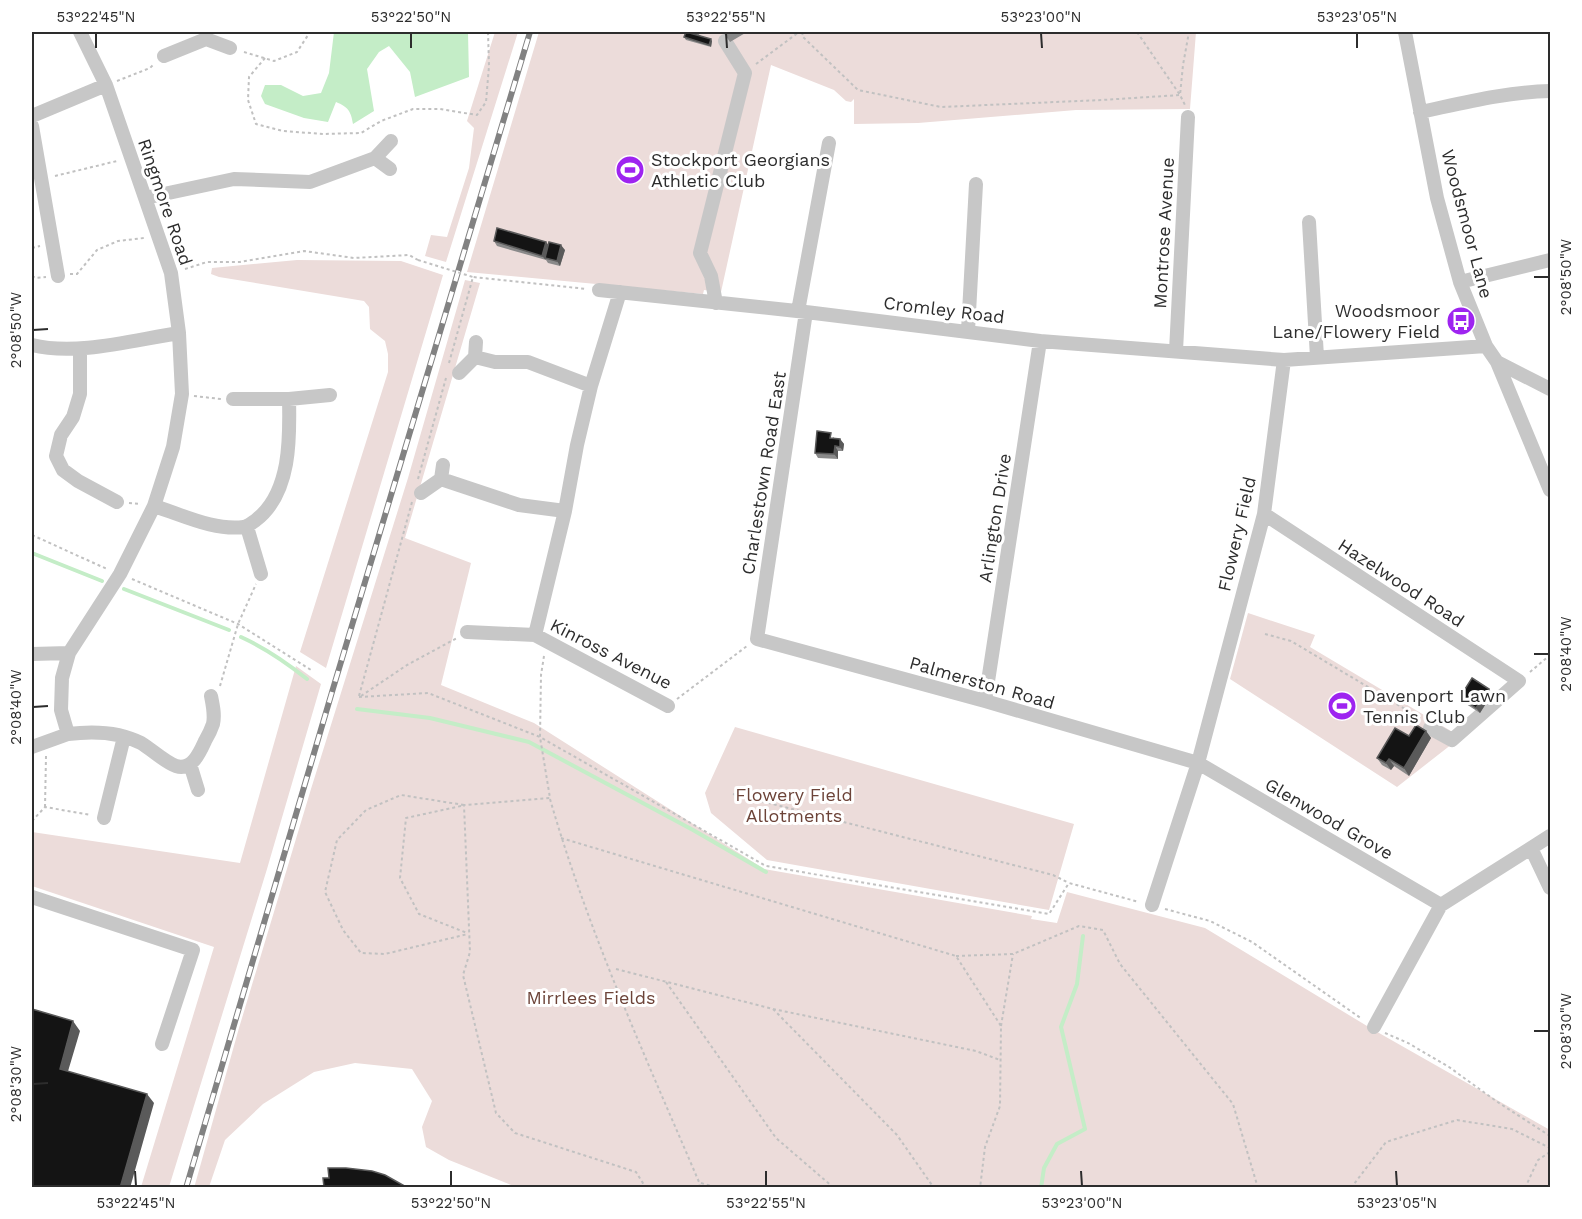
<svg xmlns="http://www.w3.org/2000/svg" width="1582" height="1219" font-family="'Work Sans',sans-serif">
  <rect width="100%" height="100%" fill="#fff"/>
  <path fill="#ecdcda" d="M495 32H518L446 262 425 256 431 235 447 237 469 168 474 128 467 121Z
    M539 32H1196L1190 109 1076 110 918 123 854 124V99L851 102 846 101 834 90 771 65 721 292 704 290 703 294 467 272Z
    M297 260 401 261 443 275 326 668 300 652 388 372V354L385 341 370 329 369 307 364 301 219 277 211 274 212 268Z
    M465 280 480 283 405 538 471 563 441 685 534 723 764 869 1032 916 1031 919 1057 923 1067 892 1205 928 1372 1029 1550 1130V1187H516L449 1160 426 1147 422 1127 432 1101 412 1069 355 1063 314 1072 263 1104 225 1140 209 1187 194 1188 239 1028 311 789 408 478Z
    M1248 613 1315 635 1310 647 1461 737 1397 787 1230 679Z
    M296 666 321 684 267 869 169 1187H141L214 947 32 886V832L240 863Z
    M735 727 1074 824 1049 910 767 860 711 813 705 793Z"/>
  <path fill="#c4edc7" d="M334 32H466L468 33 469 77 415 97 410 72 389 46 379 52 367 69 374 111 353 124C351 111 348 107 336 102L328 122 304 118 265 104 261 96 265 85H281L303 96 321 93 329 73Z"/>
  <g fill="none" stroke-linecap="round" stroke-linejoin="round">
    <path stroke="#c4edc7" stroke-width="4" d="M32 553 102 581
      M124 589 229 630
      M241 637C265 648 287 663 307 679
      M357 709 430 718 529 742 693 830 766 872
      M1041 1188 1044 1168 1057 1144 1085 1129 1061 1027 1077 984 1083 936"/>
    <path stroke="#c1c1c1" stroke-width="2" stroke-dasharray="3 3" stroke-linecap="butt" d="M803 32 802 36 858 90 941 107 1102 100 1180 95 1183 65 1189 32
      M1137 32 1180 95 1185 105
      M244 52 274 61 297 52 310 32
      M265 58 249 77 248 100 256 124 283 131 323 134 361 133 381 121 413 109H440L477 115 486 102 489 66 488 32
      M756 64 799 32
      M117 81 150 68 153 65
      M55 176 117 161
      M32 248 40 246
      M185 269 207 262H240L304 251 354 258 409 255 418 260
      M70 274H77L97 250 118 241 144 238
      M32 276 36 278 46 277
      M449 363 473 277 587 289
      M194 396 221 399
      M418 479 446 378
      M129 503 141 504
      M32 535 107 569
      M132 579 238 624 311 670
      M1265 634 1291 641 1420 718
      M544 656 541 675 540 737 766 866 1049 914 1069 883 1139 902
      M1530 672 1550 655
      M220 686 238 624 256 584
      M359 696 412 502
      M361 696 407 665 457 638
      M359 697 428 693 540 737 550 798 464 805 470 952 463 975 496 1113 515 1133 636 1172 646 1188
      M677 699 747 646
      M733 794 1053 875 1069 883
      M550 799C588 931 645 1056 699 1182L700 1188
      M464 805 401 795 366 810 337 840 325 892 343 930 361 953 385 954 468 934
      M461 806 406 818 400 878 419 914 467 933
      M45 807 46 756
      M32 821 45 807 91 815
      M561 838 956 956 1001 1026 1000 1106 985 1147 980 1188
      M1165 909 1210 921 1252 942 1362 1019
      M956 956 1013 954 1079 926 1103 930 1120 964 1233 1104 1258 1188
      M616 969 773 1009 976 1051 1000 1060
      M666 982 776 1138 834 1188
      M773 1009 897 1135 934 1188
      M1001 1026 1013 954
      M1385 1033 1408 1043 1449 1067 1496 1101 1550 1136
      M701 1183 718 1188
      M1351 1188 1386 1142 1457 1120 1512 1129 1550 1148
      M1525 1188 1538 1160 1550 1152"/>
    <path stroke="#c7c7c7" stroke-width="14" d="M1405 32 1437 198 1460 282 1486 346 1497 362 1550 389
      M164 56 206 39 230 48
      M1420 112C1463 103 1506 92 1550 91
      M32 116 106 85
      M32 126 58 276
      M375 158 390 169
      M145 198 234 179 310 182 375 158 391 141
      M1309 222 1317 357
      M1460 282 1550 260
      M599 290 806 312 1040 341 1284 360
      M620 292 591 386 577 445 565 511 535 635 668 706
      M716 303 711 276 700 253 745 73 725 41
      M798 311 829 143
      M806 312 757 639 985 701 1198 763 1441 905
      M968 331 976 184
      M32 345C77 356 133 340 179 333
      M80 349V394L73 417 61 435 56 456 63 470 78 481 117 502
      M1176 351 1188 117
      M475 357 495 362H528L591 386
      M1497 362 1550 490
      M459 373 475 357 476 342
      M233 399H289L330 395
      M441 479 519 505 565 511
      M421 493 441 479 443 465
      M154 506C183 515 214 531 244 527 249 526 252 523 256 520 291 493 290 438 289 399
      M1264 514 1519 681 1452 740 1430 728
      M247 527 261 574
      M467 632 535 635
      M69 653 62 678 61 710 68 734C92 731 118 731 141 743 151 749 166 763 176 766 192 771 200 752 205 741 208 736 211 730 213 724 215 715 213 706 211 696
      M32 654 69 653 120 574 154 506 173 447 182 394 179 333 171 273 106 85 80 32
      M985 701 1040 341
      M32 747 68 734
      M190 764 198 790
      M104 818 124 737
      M1531 848 1550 888
      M32 897 193 950 162 1044
      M1152 905 1198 763 1264 514 1284 360 1486 346
      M1374 1027 1441 905 1550 836"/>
    <g stroke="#828282" stroke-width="6">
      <path id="rail" d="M186 1188 332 692 530 32"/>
    </g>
    <use href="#rail" stroke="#fff" stroke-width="4" stroke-dasharray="11" stroke-linecap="butt"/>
    <path stroke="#c1c1c1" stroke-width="2" stroke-dasharray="3 3" stroke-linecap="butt" d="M418 260 473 277"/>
  </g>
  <path fill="#8a8a8a" d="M680 32H700L699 35 712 41 711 47 686 40 684 37 685 33Z
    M723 32H747L730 42Z
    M494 241 546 242 548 245 565 250 560 266 548 263 546 260 497 246Z
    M834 437V439H840L844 444 843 451H838V459L818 458 815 453Z
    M1489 689 1492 694 1480 713 1463 702 1460 697Z
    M1426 731 1431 738 1409 776 1394 766 1391 770 1382 765 1377 758 1409 736Z"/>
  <path fill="#5a5a5a" d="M711 39 712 41 711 47 709 45Z
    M546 242 550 247 545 258 546 260 542 256Z
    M561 245 565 250 560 266 557 261Z
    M840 439 844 444 843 451 840 447Z
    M835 446 838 451V459L834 454Z
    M1489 689 1492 694 1480 713 1476 708Z
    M1426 731 1431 738 1409 776 1404 768Z
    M1389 759 1394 766 1391 770 1386 763Z
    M73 1021 80 1031 66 1078 60 1069Z
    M147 1094 154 1103 130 1188H120Z"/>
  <path fill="#141414" stroke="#5a5a5a" stroke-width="1.5" d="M686 32 711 39 709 45 684 37Z
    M497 228 546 242 542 256 494 241Z
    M549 242 561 245 557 261 545 258Z
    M817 431 831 433 830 438 840 439V447L835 446 834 454 815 453Z
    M1472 678 1489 689 1476 708 1460 697Z
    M1416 725 1426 731 1404 768 1389 759 1386 763 1377 758 1395 728 1409 736Z
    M32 1009 73 1021 60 1069 147 1094 120 1188H32Z
    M328 1168H346L372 1171 385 1175 408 1188 324 1187 323 1178H329Z"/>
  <path fill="none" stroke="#2d2d2d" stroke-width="2" d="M96 33V48M411 33V48M726 33 727 48M1041 33 1042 48M1357 33V48M1534 277H1549M33 330 48 329M1534 654H1549M33 707 48 706M1534 1031H1549M33 1084 48 1083M135 1171 136 1186M451 1171V1186M766 1171V1186M1081 1171 1082 1186M1396 1171 1397 1186"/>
  <defs>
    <g id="stadium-disc" transform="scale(1.5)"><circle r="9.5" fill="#9e24f0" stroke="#fff"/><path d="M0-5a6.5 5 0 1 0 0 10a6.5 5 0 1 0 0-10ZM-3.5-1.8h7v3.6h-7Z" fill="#fff"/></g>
    <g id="bus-disc" transform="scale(1.5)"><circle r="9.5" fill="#9e24f0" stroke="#fff"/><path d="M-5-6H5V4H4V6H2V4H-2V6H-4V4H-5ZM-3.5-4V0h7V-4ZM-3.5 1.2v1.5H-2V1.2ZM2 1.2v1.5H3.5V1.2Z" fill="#fff"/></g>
  </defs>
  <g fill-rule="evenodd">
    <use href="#stadium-disc" x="630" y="170"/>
    <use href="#bus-disc" x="1461" y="321"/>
    <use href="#stadium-disc" x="1342" y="706"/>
  </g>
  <g text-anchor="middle" stroke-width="6" stroke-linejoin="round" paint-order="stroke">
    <g font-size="18" fill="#2d2d2d" stroke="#fff" text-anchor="start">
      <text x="651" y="166">Stockport Georgians<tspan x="651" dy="21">Athletic Club</tspan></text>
      <text x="1440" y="317" text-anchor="end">Woodsmoor<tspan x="1440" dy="21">Lane/Flowery Field</tspan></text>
      <text x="1363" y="702">Davenport Lawn<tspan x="1363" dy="21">Tennis Club</tspan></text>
    </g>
    <g font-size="18" fill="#2d2d2d" stroke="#fff">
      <text transform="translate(165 202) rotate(71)" y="6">Ringmore Road</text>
      <text transform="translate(1467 224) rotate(75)" y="6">Woodsmoor Lane</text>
      <text transform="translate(1164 233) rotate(-87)" y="6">Montrose Avenue</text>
      <text transform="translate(944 310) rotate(7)" y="6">Cromley Road</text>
      <text transform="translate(764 473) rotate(-81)" y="6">Charlestown Road East</text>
      <text transform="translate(995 518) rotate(-81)" y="6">Arlington Drive</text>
      <text transform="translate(1237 534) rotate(-77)" y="6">Flowery Field</text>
      <text transform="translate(1401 583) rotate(33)" y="6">Hazelwood Road</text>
      <text transform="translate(611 654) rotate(27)" y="6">Kinross Avenue</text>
      <text transform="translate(982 683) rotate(16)" y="6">Palmerston Road</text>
      <text transform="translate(1329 819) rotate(30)" y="6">Glenwood Grove</text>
    </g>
    <g font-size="18" fill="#6c4338" stroke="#fff">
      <text x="794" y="801">Flowery Field<tspan x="794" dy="21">Allotments</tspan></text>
      <text x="591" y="1004">Mirrlees Fields</text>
    </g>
  </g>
  <rect width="1582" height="1219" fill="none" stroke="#ffffff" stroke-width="66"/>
  <rect x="33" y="33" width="1516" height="1153" fill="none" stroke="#2d2d2d" stroke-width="2"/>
  <g font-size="15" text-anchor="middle" fill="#2d2d2d">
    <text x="96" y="22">53°22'45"N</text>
    <text x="411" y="22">53°22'50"N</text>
    <text x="726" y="22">53°22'55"N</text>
    <text x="1041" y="22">53°23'00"N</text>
    <text x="1357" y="22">53°23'05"N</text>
    <text transform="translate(1566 277) rotate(-90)" y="5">2°08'50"W</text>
    <text transform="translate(16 330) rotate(-90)" y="5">2°08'50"W</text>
    <text transform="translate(1566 654) rotate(-90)" y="5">2°08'40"W</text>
    <text transform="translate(16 707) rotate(-90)" y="5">2°08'40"W</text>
    <text transform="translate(1566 1031) rotate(-90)" y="5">2°08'30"W</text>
    <text transform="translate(16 1084) rotate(-90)" y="5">2°08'30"W</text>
    <text x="136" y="1208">53°22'45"N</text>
    <text x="451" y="1208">53°22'50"N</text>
    <text x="766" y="1208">53°22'55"N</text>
    <text x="1082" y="1208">53°23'00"N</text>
    <text x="1397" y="1208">53°23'05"N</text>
  </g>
</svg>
